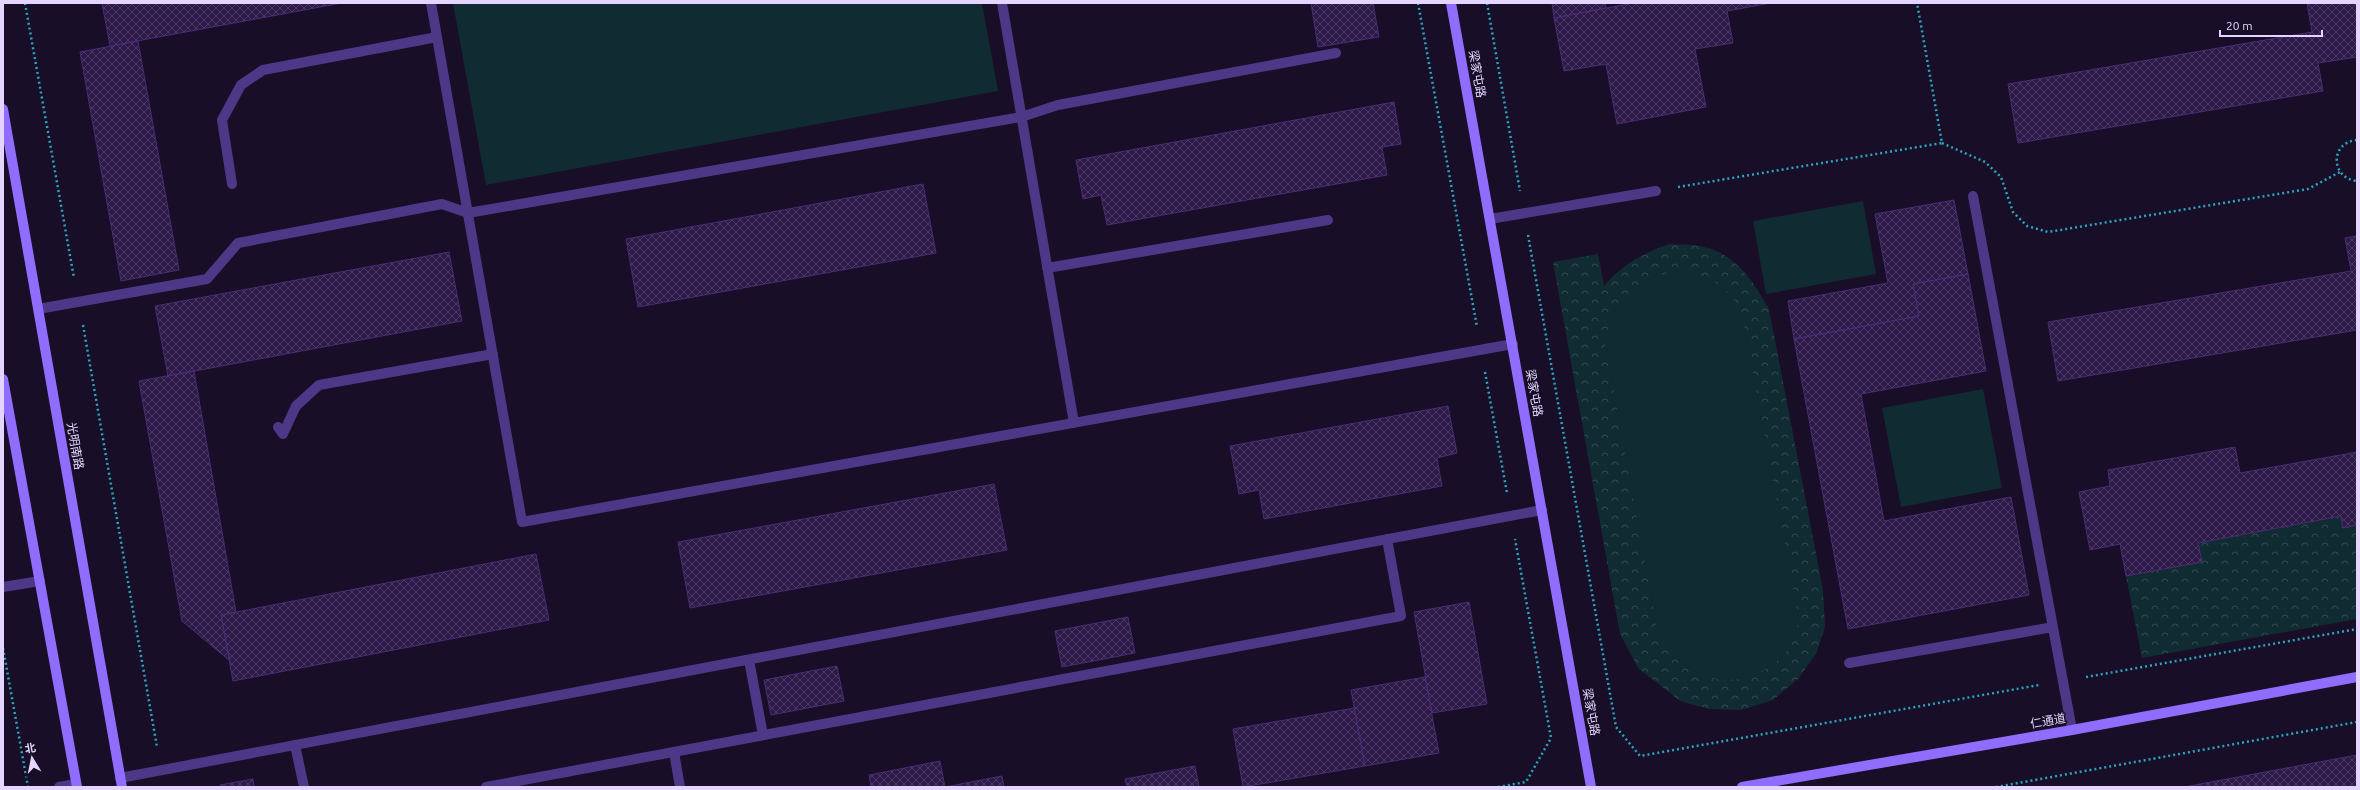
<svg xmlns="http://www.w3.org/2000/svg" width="2360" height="790" font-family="Ubuntu,'Noto Sans SC',sans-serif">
  <defs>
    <pattern id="park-crowns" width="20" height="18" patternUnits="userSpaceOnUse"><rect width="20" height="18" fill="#112b32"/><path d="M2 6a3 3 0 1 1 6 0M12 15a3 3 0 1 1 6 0" fill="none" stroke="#344951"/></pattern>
    <pattern id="building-cross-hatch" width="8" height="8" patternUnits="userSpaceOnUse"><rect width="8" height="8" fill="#2e1a49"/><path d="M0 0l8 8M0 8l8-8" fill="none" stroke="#4c3a64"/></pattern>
  </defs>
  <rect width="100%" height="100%" fill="#180e27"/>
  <path fill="url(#park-crowns)" d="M1669 244C1679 245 1690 244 1700 246 1736 253 1753 281 1769 309L1823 590 1825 627 1816 654 1798 679 1773 700 1741 710 1709 709 1680 701 1638 668 1620 634 1553 262 1598 254 1604 286C1623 264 1642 254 1669 244Z
    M2341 516 2343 528 2357 525V619L2142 658 2126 576 2202 562 2198 543Z"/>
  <path fill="#112b32" d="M453 3H982L998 91 486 185Z
    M1863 201 1876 274 1766 294 1753 221Z
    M1680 271C1712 276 1726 284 1742 314L1797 609C1797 616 1798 624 1797 631 1792 647 1781 660 1767 668 1726 694 1679 674 1658 634L1605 343C1611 301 1637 276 1680 271Z
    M1983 389 2002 488 1901 507 1882 408Z"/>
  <path fill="url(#building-cross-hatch)" stroke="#4a2b76" d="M102 3H342L110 46Z
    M1311 3H1373L1379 37 1318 47Z
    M1552 3H1605L1606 8 1554 18Z
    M1633 3H1771L1727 11 1733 43 1695 49 1706 107 1617 124 1606 64 1564 71 1554 18Z
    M2307 3H2357V57L2318 63 2323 91 2018 143 2008 84 2312 32Z
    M138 41 179 270 121 281 80 52Z
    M1394 102 1401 144 1382 147 1387 175 1107 225 1101 195 1083 199 1076 160Z
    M923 184 936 253 638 307 626 239Z
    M1954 200 1968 274 1913 284 1919 316 1794 339 1788 301 1888 283 1875 214Z
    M2357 236V330L2058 381 2048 322 2351 271 2345 238Z
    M449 252 462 321 168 376 155 306Z
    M1968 274 1986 371 1861 394 1884 521 2011 497 2029 595 1848 629 1794 339 1919 316 1913 284Z
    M194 371 236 612 221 615 230 661 182 621 139 381Z
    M1448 406 1457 453 1437 458 1442 486 1264 519 1259 490 1239 494 1230 446Z
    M2235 447 2240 473 2357 452V525L2343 528 2341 516 2198 543 2202 562 2126 576 2120 544 2090 550 2079 492 2110 486 2108 470Z
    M994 484 1007 550 690 608 678 542Z
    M536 554 549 620 233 681 221 615Z
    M1469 602 1487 704 1432 713 1414 612Z
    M1128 617 1135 653 1062 667 1055 631Z
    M837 666 844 701 771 715 764 680Z
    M1425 677 1439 753 1365 766 1351 690Z
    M1354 708 1365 766 1243 787 1233 729Z
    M2357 755V787H2184Z
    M940 761 945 787H871L869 775Z
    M1195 766 1199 787H1127L1125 779Z
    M1002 776 1004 787H945Z
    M253 779 254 787H220V785Z"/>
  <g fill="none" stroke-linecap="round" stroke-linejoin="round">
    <path stroke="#2aa5bd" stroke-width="2.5" stroke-dasharray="2 3" stroke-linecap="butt" d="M25 3 74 278
      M1418 3 1477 327
      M1487 3 1520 191
      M2357 140C2330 142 2330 178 2357 181
      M1942 143 1985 162 2001 177 2013 212 2027 226 2048 232 2308 189 2340 172
      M1678 187 1942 143 1917 3
      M1528 235 1616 727 1640 756 2039 685
      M83 325 157 747
      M1485 372 1507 493
      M3 648 28 787
      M2086 677 2357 629
      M1498 787 1526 782 1551 738 1515 539
      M1996 787 2357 722"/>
    <path stroke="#4d3888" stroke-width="10" d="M431 3 522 522 1513 344
      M1002 3 1074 423
      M232 184 222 120 241 85 263 70 437 37
      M1973 196 2072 730
      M1490 219 1656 191
      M1047 268 1328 220
      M38 309 207 279 238 243 442 204 468 213 1021 117 1058 105 1336 53
      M278 427 283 434 296 406 319 385 493 354
      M3 587 40 581
      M749 660 763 735
      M1849 663 2053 627
      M295 745 304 787
      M674 752 680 787
      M120 778 1542 510
      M59 787 76 784
      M486 787 1401 616 1387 539"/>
    <path stroke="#906cff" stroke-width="10" d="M1451 3 1591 787
      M3 109 122 787
      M3 379 77 787
      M1742 787 2072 730 2357 677"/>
  </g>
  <g text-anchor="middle" stroke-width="3" stroke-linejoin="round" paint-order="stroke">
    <g font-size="12" fill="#e3d5ff" stroke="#180e27">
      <text transform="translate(1477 74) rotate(80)" y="4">梁家屯路</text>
      <text transform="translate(1534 393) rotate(80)" y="4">梁家屯路</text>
      <text transform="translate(75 446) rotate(80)" y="4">光明南路</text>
      <text transform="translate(1591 712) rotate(80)" y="4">梁家屯路</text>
      <text transform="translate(2048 721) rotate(-10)" y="4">仁通道</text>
    </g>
  </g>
  <rect width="2360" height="790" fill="none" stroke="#e3d5ff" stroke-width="8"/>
  <g transform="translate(32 758) rotate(350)" stroke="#180e27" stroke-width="3" paint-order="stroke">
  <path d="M0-3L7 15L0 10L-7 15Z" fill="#e3d5ff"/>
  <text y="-6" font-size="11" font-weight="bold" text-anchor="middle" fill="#e3d5ff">北</text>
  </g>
  <path d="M2220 30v6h102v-6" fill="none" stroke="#e3d5ff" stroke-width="2"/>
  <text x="2226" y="30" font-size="12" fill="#e3d5ff" stroke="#180e27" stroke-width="3" paint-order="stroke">20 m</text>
</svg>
